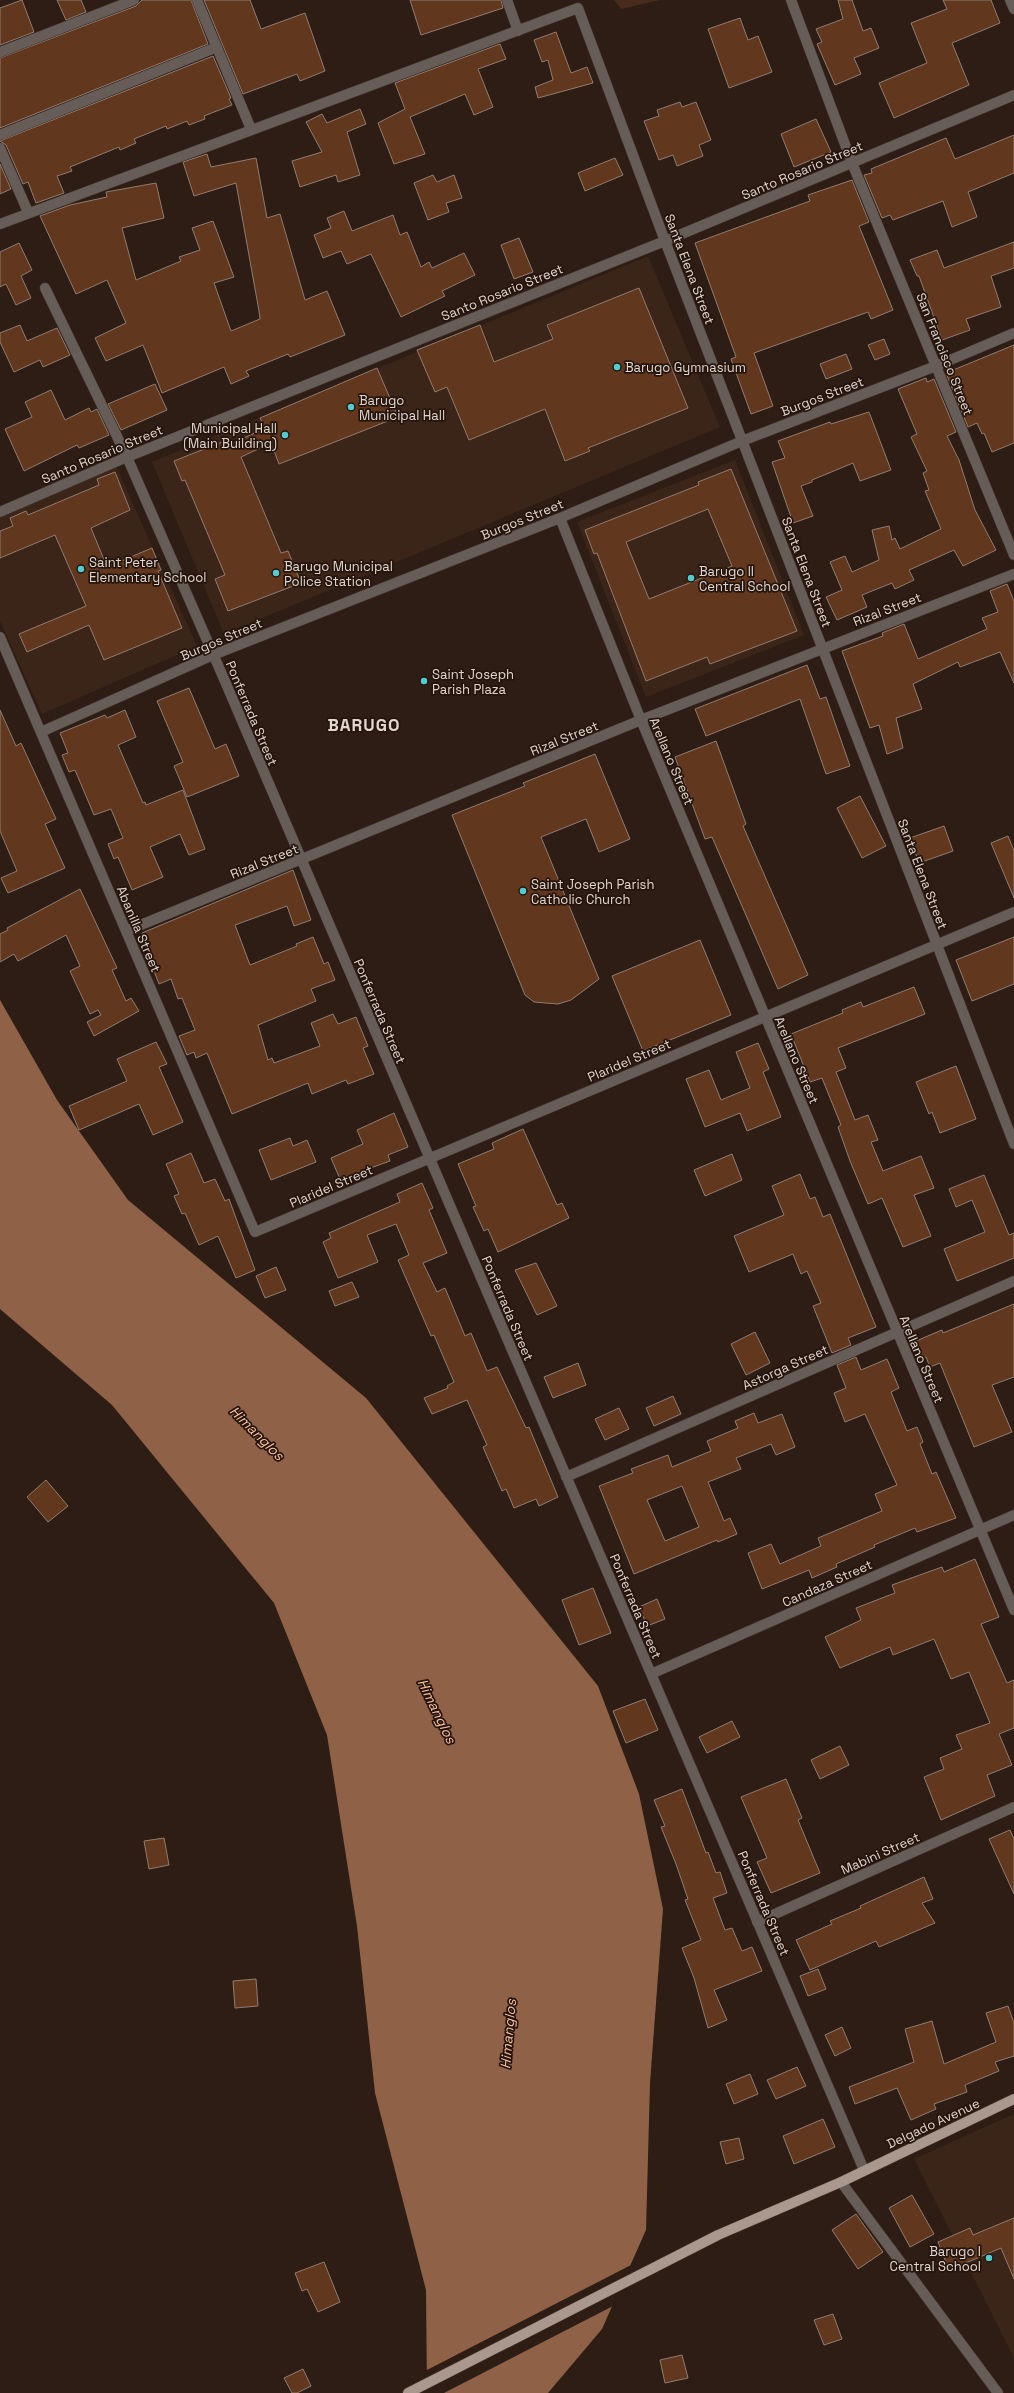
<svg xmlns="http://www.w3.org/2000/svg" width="1014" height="2393" font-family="'Space Grotesk',sans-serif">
  <rect width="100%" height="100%" fill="#2e1d14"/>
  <path fill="#3b2518" d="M648 256 720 427 224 634 152 462Z
    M735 460 804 635 646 697 577 522Z
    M116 466 197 646 42 714 0 621V517Z
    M1014 2114V2358L914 2159Z"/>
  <path fill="#482b1a" d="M614 0H660L621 9Z"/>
  <path fill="#8f6248" d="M0 1000 57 1100 128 1200 366 1398 598 1686 639 1794 663 1909 650 2083 646 2230 602 2329 548 2393H426L427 2390 426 2290 375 2093 357 1926 327 1735 274 1603 112 1405 0 1309Z"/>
  <path fill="#2e1d14" d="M633 2264 615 2305 444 2393H424L425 2371Z"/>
  <path fill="#61371e" stroke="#917c71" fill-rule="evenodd" d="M22 0 34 32 0 45V8Z
    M57 0H81L86 12 66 20Z
    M142 0H191L208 44 0 128V58L136 6Z
    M204 0H250L261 29 305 13 325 71 300 81 297 74 243 94Z
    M410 0H501L503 8 421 35Z
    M838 0H852L863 31 871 28 879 48 854 58 861 74 835 85 817 44 822 42 816 29 843 19Z
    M943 0H991L1000 23 952 43 969 85 894 118 879 83 927 63 911 23 947 9Z
    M740 18 748 40 758 36 772 72 729 88 708 29Z
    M556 32 571 73 587 67 593 83 538 98 535 87 553 80 548 60 542 62 534 40Z
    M500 44 506 59 478 69 493 107 474 115 465 94 410 117 425 154 394 164 378 123 405 109 395 83Z
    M213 56 231 98 229 99 232 105 204 116 205 119 189 125 187 121 167 129 166 126 134 139 136 143 120 150 119 147 70 167 72 171 57 176 64 193 36 203 28 182 23 184 6 145 0 141Z
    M680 102 682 107 696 102 711 140 699 145 703 156 677 166 673 155 659 160 644 121 659 116 657 110Z
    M360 109 366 124 347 132 360 175 338 182 336 175 300 187 292 161 322 152 306 122 322 114 327 123Z
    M816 119 831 152 794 167 781 134Z
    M1014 135V173L968 192 977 217 952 227 943 201 893 220 890 215 882 218 864 175 872 173 871 169 946 138 955 159Z
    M207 154 211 167 256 158 267 218 280 214 305 300 327 291 345 335 290 357 288 354 246 371 249 376 231 384 224 367 162 393 143 345 106 361 95 338 126 323 107 280 76 294 40 216 70 205 107 197 106 192 156 183 164 218 122 228 136 280 181 261 179 257 200 250 192 228 213 221 234 277 214 283 231 331 260 319 259 311 236 183 194 196 183 162Z
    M615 158 623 175 585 191 578 173Z
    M0 164 11 189 0 194Z
    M433 175 437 182 454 175 462 198 446 203 449 212 428 220 414 183Z
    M852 180 869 222 859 226 893 310 871 319 868 312 754 353 773 406 751 414 731 359 736 357 695 243 810 201 808 195Z
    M344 211 352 231 393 215 400 235 407 232 421 267 429 262 432 268 464 253 475 275 442 291 445 296 401 317 371 254 347 264 341 251 323 258 314 235 331 228 327 218Z
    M519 238 533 272 514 279 501 245Z
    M1014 242V268L991 276 1001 307 966 319 970 330 942 340 919 276H917L910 260 937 250 944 268Z
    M19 243 32 270 21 276 31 298 16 305 6 284 0 287V252Z
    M639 288 688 408 588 448 590 451 565 461 545 409 469 440 447 387 435 392 417 350 480 325 494 362 553 339 547 325Z
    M20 325 27 341 57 328 70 355 43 367 40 360 14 372 0 342V333Z
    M884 339 890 354 875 360 868 345Z
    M1014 345V443L992 452 984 433 982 434 977 423 968 427 946 373Z
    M846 354 852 369 826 379 820 364Z
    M377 368 398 417 279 464 271 443 241 457 281 553 288 551 301 583 228 611 215 579 225 575 185 480 182 481 174 461 227 440 229 445 265 428 260 418Z
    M926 378 927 382 934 379 956 432 947 436 959 460 975 510 996 550 963 566 954 550 909 570 914 580 895 589 892 583 862 595 867 607 837 620 826 597 842 590 830 562 845 556 852 572 879 560 872 530 889 526 892 540 895 538 900 549 941 529 925 491 929 490 923 473 927 471 911 437 917 434 898 389Z
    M155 384 167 410 121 430 108 404Z
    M51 390 65 420 89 408 91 412 97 409 109 435 79 448 77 445 24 471 5 429 32 417 25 402Z
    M869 412 891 470 860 481 853 463 812 480V482L801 486 813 516 793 523 772 462 785 458 778 441 830 422 831 424Z
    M731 469 797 631 710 664 707 657 646 681 597 553 594 554 585 530 699 485 698 482ZM708 509 732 566 649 599 626 542Z
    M115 472 130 510 91 528 107 567 152 548 161 570 158 571 182 628 104 660 89 625 27 652 19 634 86 606 55 535 0 558V531L13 526 10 518 26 511 28 515 99 485 97 479Z
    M1007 584 1014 601V683L1000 652 960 667 958 662 913 684 922 709 896 718 903 748 887 754 879 725 870 728 842 651 883 636 882 633 904 624 918 659 987 629 982 618 998 612 990 591Z
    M807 665 820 699 826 697 850 766 826 774 800 699 706 736 695 709Z
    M189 688 215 749 226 744 239 776 187 797 174 766 183 762 157 701Z
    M0 710 16 746 21 743 56 819 45 824 65 868 8 893 1 878 17 871 0 831Z
    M125 710 136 737 118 745 143 803 145 802 146 805 183 790 205 849 189 855 180 834 150 847 163 877 132 890 118 857 114 859 108 844 123 838 111 809 94 815 75 770 69 772 62 755 68 753 60 733 105 715 107 718Z
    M716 741 746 824 743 826 808 975 778 989 712 837 705 839 675 757Z
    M595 754 630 839 599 852 586 819 541 837 599 979 571 1000 558 1004 534 1002 525 995 452 815 525 786 523 783Z
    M860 796 886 846 862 858 837 808Z
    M944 826 953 851 919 863 910 838Z
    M1008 836 1014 851V898L991 843Z
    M293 870 311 920 294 926 287 906 235 925 250 965 297 946 296 944 313 937 324 964 328 962 335 980 311 989 316 1001 258 1025 268 1060 272 1058 274 1063 320 1046 311 1023 333 1014 338 1024 356 1017 368 1046 363 1048 374 1074 348 1084 346 1080 312 1094 308 1083 232 1114 207 1053 196 1058 194 1052 187 1055 179 1036 195 1030 182 998 178 999 171 979 159 984 152 966 154 965 142 933Z
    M80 889 117 968 112 970 126 1001 131 998 139 1011 94 1036 87 1022 101 1015 98 1010 90 1014 70 971 80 966 66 935 18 961 14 954 0 962V934L8 930 7 928Z
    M1014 937V984L972 1001 956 960Z
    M700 940 731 1015 643 1051 612 976Z
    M914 987 925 1014 838 1048 846 1068 836 1072 855 1120 868 1115 878 1140 871 1142 883 1171 921 1156 934 1188 914 1195 931 1236 903 1247 882 1198 868 1204 850 1161 838 1127 841 1125 822 1078 810 1082 791 1034 843 1013 842 1010 861 1002 863 1007Z
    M156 1042 167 1064 159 1067 183 1122 153 1135 139 1104 79 1130 69 1106 127 1081 117 1059Z
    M758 1043 769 1069 763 1072 781 1117 747 1131 740 1113 705 1127 686 1079 709 1070 721 1100 750 1088 736 1052Z
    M956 1066 976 1119 940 1133 932 1112 929 1114 916 1082Z
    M394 1113 408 1147 388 1155 390 1161 340 1179 331 1158 363 1144 357 1130Z
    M523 1129 557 1205 562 1203 569 1218 498 1252 488 1229 484 1231 473 1207 476 1206 458 1164 494 1149 492 1143Z
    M290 1138 293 1146 307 1140 316 1162 271 1180 259 1150Z
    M191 1153 204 1183 215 1179 225 1201 229 1199 255 1270 236 1278 218 1236 199 1245 185 1213 182 1214 174 1196 179 1194 166 1164Z
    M732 1154 742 1180 705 1196 694 1170Z
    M800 1174 810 1199 815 1197 823 1217 830 1214 876 1327 848 1338 851 1345 832 1353 813 1306 821 1303 807 1271 801 1274 793 1254 749 1272 734 1236 784 1215 772 1186Z
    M984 1175 1009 1235 1014 1233V1258L957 1281 944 1249 985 1232 972 1200 956 1207 949 1189Z
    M422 1183 433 1208 429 1210 447 1253 423 1263 437 1292 445 1288 465 1336 471 1333 487 1371 497 1367 526 1428 529 1427 558 1497 539 1506 536 1499 514 1508 506 1489 502 1491 483 1447 487 1445 467 1400 432 1414 424 1398 448 1388 447 1386 454 1382 434 1335 431 1336 398 1260 409 1255 396 1224 367 1235 378 1262 338 1278 323 1242 331 1238 329 1233 400 1202 397 1194Z
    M536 1263 557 1306 537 1315 515 1270Z
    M276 1267 286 1290 265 1298 256 1276Z
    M352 1282 359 1297 335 1306 329 1291Z
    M1014 1304V1377L992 1385 1012 1432 974 1447 940 1363 930 1367 926 1357 923 1358 916 1341 942 1330 943 1333Z
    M755 1332 770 1363 746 1375 731 1344Z
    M856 1357 861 1370 887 1359 899 1388 891 1392 907 1431 917 1427 923 1442 920 1444 932 1474 936 1472 956 1518 917 1532 915 1528 874 1545 875 1547 836 1564 837 1567 812 1578 809 1570 762 1589 748 1553 771 1544 780 1564 821 1546 818 1538 882 1511 875 1494 897 1485 865 1414 845 1422 834 1393 846 1388 837 1365Z
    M578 1363 586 1385 553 1398 544 1377Z
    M673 1396 681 1414 654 1426 646 1408Z
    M619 1408 629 1429 605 1440 595 1419Z
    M754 1413 758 1423 782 1414 795 1447 776 1455 771 1444 736 1458 741 1469 708 1482 724 1521 730 1518 737 1534 718 1542 717 1540 634 1574 599 1486 633 1473 631 1469 668 1455 672 1467 711 1451 707 1441 738 1428 735 1421ZM682 1486 699 1527 665 1541 647 1500Z
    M46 1480 68 1506 48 1522 27 1497Z
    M975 1559 999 1617 981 1624 1007 1683 1014 1680V1728L999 1734 1012 1765 987 1775 995 1796 941 1820 924 1777 944 1769 940 1758 962 1749 956 1735 990 1723 969 1672 951 1679 934 1639 893 1655 890 1647 840 1668 825 1637 861 1620 856 1608 895 1593 892 1585 942 1567 944 1572Z
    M593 1588 611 1633 579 1645 562 1600Z
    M657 1599 665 1619 647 1626 639 1607Z
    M645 1699 658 1730 626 1743 613 1711Z
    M732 1721 740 1737 707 1753 699 1737Z
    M840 1746 849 1765 820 1779 811 1760Z
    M786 1779 802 1818 798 1820 820 1873 771 1893 757 1862 767 1858 741 1797Z
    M682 1789 706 1853 708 1852 716 1873 720 1872 727 1893 713 1898 725 1930 732 1928 742 1951 752 1947 762 1971 714 1990 727 2020 708 2028 694 1978 682 1948 701 1940 685 1900 688 1899 676 1864 661 1827 665 1826 654 1800Z
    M1010 1830 1014 1839V1894L989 1839Z
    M164 1838 169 1865 149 1869 144 1841Z
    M924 1877 933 1899 922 1903 935 1923 879 1947 876 1941 810 1970 796 1940 832 1924 830 1921 861 1908 860 1906Z
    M818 1969 826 1989 808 1996 800 1976Z
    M256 1979 258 2006 235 2008 233 1981Z
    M1008 2006 1014 2023V2056L995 2062 999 2071 965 2085 967 2092 934 2104 936 2109 911 2120 897 2088 855 2104 849 2087 914 2062 905 2029 932 2021 944 2064 996 2042 986 2013Z
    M842 2027 851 2048 835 2056 825 2035Z
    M797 2067 806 2086 776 2099 767 2080Z
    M750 2074 758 2094 734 2104 726 2084Z
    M823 2119 835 2147 794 2164 783 2136Z
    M739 2138 744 2159 726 2164 720 2142Z
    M912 2195 934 2234 910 2247 889 2208Z
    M856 2214 883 2252 858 2269 832 2230Z
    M1014 2218V2279L1001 2248 949 2270 938 2242 970 2228 973 2235Z
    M324 2262 340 2302 318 2312 307 2289 302 2291 295 2273Z
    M833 2314 842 2339 824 2345 814 2320Z
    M682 2355 688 2378 665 2383 660 2360Z
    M303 2369 311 2386 297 2393H292L284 2378Z"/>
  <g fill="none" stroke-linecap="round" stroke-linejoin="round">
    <g stroke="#47372e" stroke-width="11">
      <path id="minor" d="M197 0 251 129
        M507 0 518 31
        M791 0 852 163 1014 555
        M1010 0 1014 9
        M0 52 134 0
        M0 135 217 47
        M0 148 28 212
        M0 224 578 8 665 241 1014 1144
        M45 288 127 457 224 679 864 2170
        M0 512 127 457 665 241 1014 95
        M560 518 641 720 1014 1610
        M0 637 255 1232 1014 912
        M41 732 213 655 560 518 742 441 936 366 1014 333
        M126 931 641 720 1014 574
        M566 1477 1014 1281
        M651 1674 1014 1515
        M757 1922 1014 1807
        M841 2182 998 2393"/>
    </g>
    <g stroke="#47372e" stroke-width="11">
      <path id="major" d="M408 2393 718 2235 841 2182 1014 2099"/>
    </g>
    <use href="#minor" stroke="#665c58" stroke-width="10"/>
    <use href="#major" stroke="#aa978d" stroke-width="10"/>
  </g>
  <g fill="#51ccd2" stroke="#24140b" stroke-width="1.5">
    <circle cx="617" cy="367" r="4"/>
    <circle cx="351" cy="407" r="4"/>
    <circle cx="285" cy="435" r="4"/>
    <circle cx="81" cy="569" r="4"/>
    <circle cx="276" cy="573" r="4"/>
    <circle cx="691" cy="578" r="4"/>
    <circle cx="424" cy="681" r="4"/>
    <circle cx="523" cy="891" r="4"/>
    <circle cx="989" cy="2258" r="4"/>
  </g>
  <g text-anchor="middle" stroke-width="3.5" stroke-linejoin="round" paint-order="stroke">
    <g font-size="13" fill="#e2d6d0" stroke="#24140b">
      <text transform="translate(802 170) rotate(-23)" y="5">Santo Rosario Street</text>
      <text transform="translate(690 269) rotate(69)" y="5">Santa Elena Street</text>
      <text transform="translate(502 292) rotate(-22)" y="5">Santo Rosario Street</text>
      <text transform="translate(945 354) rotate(68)" y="5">San Francisco Street</text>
      <text transform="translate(822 396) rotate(-21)" y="5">Burgos Street</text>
      <text transform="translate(102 454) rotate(-23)" y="5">Santo Rosario Street</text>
      <text transform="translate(522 519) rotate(-22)" y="5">Burgos Street</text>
      <text transform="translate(807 572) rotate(69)" y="5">Santa Elena Street</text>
      <text transform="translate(887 609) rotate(-21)" y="5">Rizal Street</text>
      <text transform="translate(221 639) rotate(-23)" y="5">Burgos Street</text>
      <text transform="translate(252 713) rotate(67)" y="5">Ponferrada Street</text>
      <text transform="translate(564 738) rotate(-22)" y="5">Rizal Street</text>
      <text transform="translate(672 761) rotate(67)" y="5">Arellano Street</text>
      <text transform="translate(264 861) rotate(-22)" y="5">Rizal Street</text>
      <text transform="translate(923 874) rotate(69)" y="5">Santa Elena Street</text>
      <text transform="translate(139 929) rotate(67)" y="5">Abanilla Street</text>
      <text transform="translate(380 1011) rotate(67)" y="5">Ponferrada Street</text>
      <text transform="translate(629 1060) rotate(-23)" y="5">Plaridel Street</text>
      <text transform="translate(797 1060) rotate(67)" y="5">Arellano Street</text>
      <text transform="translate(331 1186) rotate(-23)" y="5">Plaridel Street</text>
      <text transform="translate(508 1308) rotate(67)" y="5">Ponferrada Street</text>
      <text transform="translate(922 1359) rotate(67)" y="5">Arellano Street</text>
      <text transform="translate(785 1367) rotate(-24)" y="5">Astorga Street</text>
      <text transform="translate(827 1583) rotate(-24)" y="5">Candaza Street</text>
      <text transform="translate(636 1606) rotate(67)" y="5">Ponferrada Street</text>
      <text transform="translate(880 1853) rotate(-24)" y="5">Mabini Street</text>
      <text transform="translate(764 1903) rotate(67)" y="5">Ponferrada Street</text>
      <text transform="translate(933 2123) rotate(-25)" y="5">Delgado Avenue</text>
    </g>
    <g font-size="13" fill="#e2d6d0" stroke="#24140b" text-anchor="start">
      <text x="625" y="372">Barugo Gymnasium</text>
      <text x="359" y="405">Barugo<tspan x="359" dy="15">Municipal Hall</tspan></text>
      <text x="277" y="433" text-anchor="end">Municipal Hall<tspan x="277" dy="15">(Main Building)</tspan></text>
      <text x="89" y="567">Saint Peter<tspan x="89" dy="15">Elementary School</tspan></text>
      <text x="284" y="571">Barugo Municipal<tspan x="284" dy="15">Police Station</tspan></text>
      <text x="699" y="576">Barugo II<tspan x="699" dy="15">Central School</tspan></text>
      <text x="432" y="679">Saint Joseph<tspan x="432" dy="15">Parish Plaza</tspan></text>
      <text x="531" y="889">Saint Joseph Parish<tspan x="531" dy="15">Catholic Church</tspan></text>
      <text x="981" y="2256" text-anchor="end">Barugo I<tspan x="981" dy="15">Central School</tspan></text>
    </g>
    <g font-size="14" font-style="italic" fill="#fbc0a0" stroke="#24140b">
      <text transform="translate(257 1433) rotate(45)" y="5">Himanglos</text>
      <text transform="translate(437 1711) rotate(64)" y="5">Himanglos</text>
      <text transform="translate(508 2034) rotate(-85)" y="5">Himanglos</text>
    </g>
    <g font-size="17" font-weight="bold" letter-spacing="1" fill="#e2d6d0" stroke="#24140b">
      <text x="364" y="731">BARUGO</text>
    </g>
  </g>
</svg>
